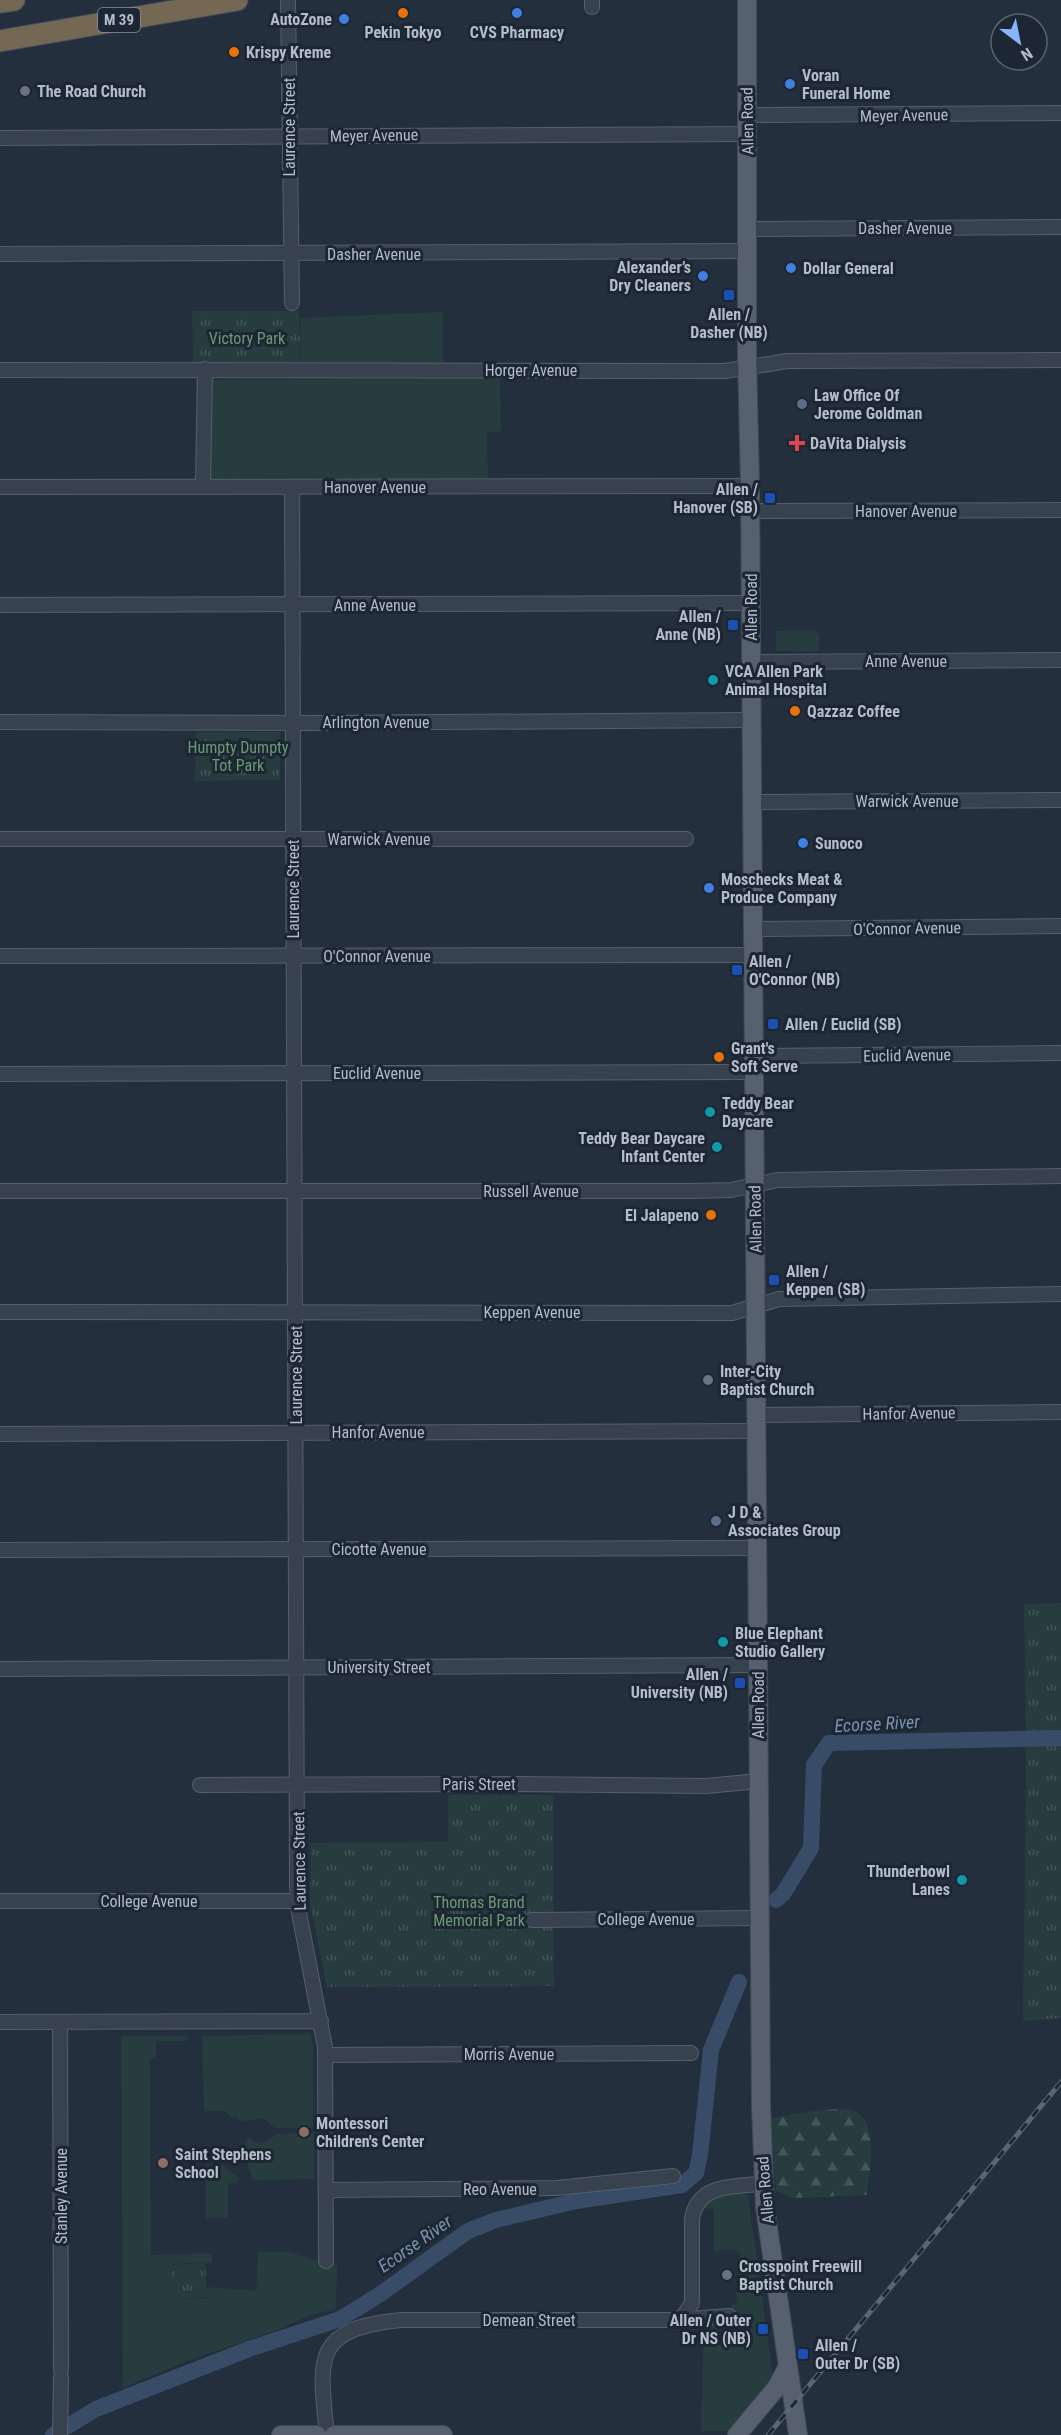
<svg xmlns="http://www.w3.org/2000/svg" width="1061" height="2435" font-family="'Roboto Condensed',sans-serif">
  <defs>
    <pattern id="forest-firs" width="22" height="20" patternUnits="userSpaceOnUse" patternTransform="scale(1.5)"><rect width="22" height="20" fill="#263c3f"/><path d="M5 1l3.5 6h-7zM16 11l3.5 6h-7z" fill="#435659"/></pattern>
    <pattern id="park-tufts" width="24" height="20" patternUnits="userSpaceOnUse" patternTransform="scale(1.5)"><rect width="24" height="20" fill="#263c3f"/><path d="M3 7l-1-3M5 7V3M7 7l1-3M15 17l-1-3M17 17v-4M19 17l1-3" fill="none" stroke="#435659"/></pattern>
  </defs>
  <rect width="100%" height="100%" fill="#242f3e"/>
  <path fill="#263c3f" d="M443 312V364L301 365V318Z
    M500 379 501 431 487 433 488 478 210 479 209 380Z
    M814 630 819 635V651H776V631Z
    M311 2034 313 2047V2128H275L263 2118C253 2119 244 2125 235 2117L233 2119 225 2111H204L202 2036Z
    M121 2036H188L187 2041H156V2056L150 2060 151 2255 212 2253V2262L171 2264 172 2299 207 2298V2287L256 2291 258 2252H288L322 2262H336L337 2265 336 2309 313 2314 277 2330 184 2362 123 2388Z
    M314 2133V2179L253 2180 242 2148 249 2137 253 2141 263 2143 276 2134Z
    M221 2164 239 2178 237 2183H228V2218H206V2165Z
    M744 2193 748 2195 773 2377 771 2384 731 2431H701L704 2327 714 2323 718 2329 716 2344H728L726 2331 731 2305 736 2304 740 2254C733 2247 723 2250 714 2252V2210L702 2207 711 2197Z"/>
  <path fill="url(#forest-firs)" d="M820 2110C830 2110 845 2108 854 2111 881 2123 869 2172 867 2195L793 2198 776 2191 771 2118Z"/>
  <path fill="url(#park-tufts)" d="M192 311H299L301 365H193Z
    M196 732H280V780L195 781Z
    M1061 1603V2018L1023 2021 1026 1762 1024 1604Z
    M448 1795H553L554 1986 327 1987 310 1902 311 1843 448 1842Z
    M205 2263 207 2297 172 2299 171 2265Z"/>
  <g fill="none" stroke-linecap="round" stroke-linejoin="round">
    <path stroke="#394c67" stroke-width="16" d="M776 1900 783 1894 811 1848 814 1765 829 1743 1061 1738
      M53 2435 96 2409 249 2349 340 2319 379 2295 468 2231 496 2220 576 2201 682 2185 696 2173 700 2155 711 2050 739 1982"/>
    <g stroke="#565f6c" stroke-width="16">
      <path id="minor" d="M288 0 292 303
        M592 7V0
        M747 115 1061 113
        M0 138 748 134
        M748 229 1061 227
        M0 254 748 251
        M0 370 725 371 787 361 1061 360
        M0 487 750 486
        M203 487 205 369
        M292 487 297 1885 299 1913 325 2047 326 2261
        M750 511 1061 510
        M0 605 751 603
        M751 662 1061 660
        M0 722 304 723 752 720
        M752 802 1061 800
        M0 839H686
        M753 929 1061 926
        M0 956 753 955
        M754 1056 1061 1053
        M0 1074 754 1072
        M0 1191H689L731 1190 778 1180 1061 1176
        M0 1312 732 1313 779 1299 1061 1294
        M756 1415 1061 1412
        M0 1434 757 1431
        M0 1550 757 1548
        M0 1669 758 1665
        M200 1785 513 1784 706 1786 759 1781
        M0 1901H298
        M532 1920 760 1918
        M0 2022 321 2021
        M60 2022 61 2370
        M326 2055 691 2053
        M326 2190 557 2188 673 2176
        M676 2320 684 2315 692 2303V2219C697 2184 735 2186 763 2184
        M60 2435 61 2377
        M327 2435C319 2358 312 2329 401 2320H676L729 2316"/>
    </g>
    <g stroke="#414a57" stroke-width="20">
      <path id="major" d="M747 0V356L750 484 761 2106 765 2207 798 2435
        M281 2435H317
        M334 2435H443
        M737 2435 777 2387 788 2366"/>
    </g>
    <g stroke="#434c59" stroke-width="23">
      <path id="highway" d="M0 2 14 0
        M0 41 237 0"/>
    </g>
    <use href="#minor" stroke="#38414e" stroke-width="14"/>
    <use href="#major" stroke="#56606e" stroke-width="18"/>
    <use href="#highway" stroke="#746855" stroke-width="21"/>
    <g stroke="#5a6575" stroke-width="5">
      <path id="rail" d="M768 2435 1061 2082"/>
    </g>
    <use href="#rail" stroke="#1d2633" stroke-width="3" stroke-dasharray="9" stroke-linecap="butt"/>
  </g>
  <g fill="#e8710a" stroke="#1d2633" stroke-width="2">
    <circle cx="403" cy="13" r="6"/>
    <circle cx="234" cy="52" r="6"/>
    <circle cx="795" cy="711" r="6"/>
    <circle cx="719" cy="1057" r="6"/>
    <circle cx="711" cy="1215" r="6"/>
  </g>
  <g fill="#3f7fe0" stroke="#1d2633" stroke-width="2">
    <circle cx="517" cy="13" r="6"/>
    <circle cx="344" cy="19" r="6"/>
    <circle cx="790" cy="84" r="6"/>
    <circle cx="791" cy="268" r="6"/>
    <circle cx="703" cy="276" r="6"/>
    <circle cx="803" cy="843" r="6"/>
    <circle cx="709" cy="888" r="6"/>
  </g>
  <g fill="#6b7280" stroke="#1d2633" stroke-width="2">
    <circle cx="25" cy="91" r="6"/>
    <circle cx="708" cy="1380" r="6"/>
    <circle cx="727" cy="2275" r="6"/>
  </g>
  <g fill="#1a4fb4" stroke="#1d2633" stroke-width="2">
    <rect x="723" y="289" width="12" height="12" rx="3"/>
    <rect x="764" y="492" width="12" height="12" rx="3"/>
    <rect x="727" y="619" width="12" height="12" rx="3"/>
    <rect x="731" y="964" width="12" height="12" rx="3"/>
    <rect x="767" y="1018" width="12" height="12" rx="3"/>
    <rect x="768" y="1274" width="12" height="12" rx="3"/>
    <rect x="734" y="1677" width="12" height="12" rx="3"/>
    <rect x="757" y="2323" width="12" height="12" rx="3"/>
    <rect x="797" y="2348" width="12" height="12" rx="3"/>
  </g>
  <g fill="#5c6f8a" stroke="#1d2633" stroke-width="2">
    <circle cx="802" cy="404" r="6"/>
    <circle cx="716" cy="1521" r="6"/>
  </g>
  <path fill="#e0444e" stroke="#1d2633" stroke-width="2" d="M794 434h6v6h6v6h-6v6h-6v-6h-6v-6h6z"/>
  <g fill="#0f9aa8" stroke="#1d2633" stroke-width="2">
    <circle cx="713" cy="680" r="6"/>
    <circle cx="710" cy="1112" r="6"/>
    <circle cx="717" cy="1147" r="6"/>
    <circle cx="723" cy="1642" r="6"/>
    <circle cx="962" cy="1880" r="6"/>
  </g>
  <g fill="#8d6e63" stroke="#1d2633" stroke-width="2">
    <circle cx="304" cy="2132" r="6"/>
    <circle cx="163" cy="2163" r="6"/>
  </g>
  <g text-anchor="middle" stroke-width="6" stroke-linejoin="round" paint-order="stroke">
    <rect fill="#1d2633" stroke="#878f9c" stroke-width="1.5" x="98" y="8" width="42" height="24" rx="4.5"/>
    <g font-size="15" font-weight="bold" fill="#b4bcc9">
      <text x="119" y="25">M 39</text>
    </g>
    <g font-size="16" font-weight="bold" fill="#b4bcc9" stroke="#1d2633" text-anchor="start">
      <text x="332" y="25" text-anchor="end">AutoZone</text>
      <text x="403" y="38" text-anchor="middle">Pekin Tokyo</text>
      <text x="517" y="38" text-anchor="middle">CVS Pharmacy</text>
      <text x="246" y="58">Krispy Kreme</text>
      <text x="802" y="81">Voran<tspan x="802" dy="18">Funeral Home</tspan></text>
      <text x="37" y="97">The Road Church</text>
      <text x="691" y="273" text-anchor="end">Alexander’s<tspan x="691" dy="18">Dry Cleaners</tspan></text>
      <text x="803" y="274">Dollar General</text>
      <text x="729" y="320" text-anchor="middle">Allen /<tspan x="729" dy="18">Dasher (NB)</tspan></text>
      <text x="814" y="401">Law Office Of<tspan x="814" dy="18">Jerome Goldman</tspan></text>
      <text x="810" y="449">DaVita Dialysis</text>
      <text x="758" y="495" text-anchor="end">Allen /<tspan x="758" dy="18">Hanover (SB)</tspan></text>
      <text x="721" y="622" text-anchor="end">Allen /<tspan x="721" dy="18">Anne (NB)</tspan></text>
      <text x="725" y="677">VCA Allen Park<tspan x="725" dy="18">Animal Hospital</tspan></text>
      <text x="807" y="717">Qazzaz Coffee</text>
      <text x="815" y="849">Sunoco</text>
      <text x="721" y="885">Moschecks Meat &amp;<tspan x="721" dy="18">Produce Company</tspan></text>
      <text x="749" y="967">Allen /<tspan x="749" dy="18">O'Connor (NB)</tspan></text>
      <text x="785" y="1030">Allen / Euclid (SB)</text>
      <text x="731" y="1054">Grant's<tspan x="731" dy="18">Soft Serve</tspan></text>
      <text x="722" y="1109">Teddy Bear<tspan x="722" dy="18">Daycare</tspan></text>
      <text x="705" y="1144" text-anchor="end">Teddy Bear Daycare<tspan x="705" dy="18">Infant Center</tspan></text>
      <text x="699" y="1221" text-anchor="end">El Jalapeno</text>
      <text x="786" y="1277">Allen /<tspan x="786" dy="18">Keppen (SB)</tspan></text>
      <text x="720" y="1377">Inter-City<tspan x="720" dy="18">Baptist Church</tspan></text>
      <text x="728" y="1518">J D &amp;<tspan x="728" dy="18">Associates Group</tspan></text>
      <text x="735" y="1639">Blue Elephant<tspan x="735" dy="18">Studio Gallery</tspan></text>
      <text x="728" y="1680" text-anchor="end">Allen /<tspan x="728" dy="18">University (NB)</tspan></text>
      <text x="950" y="1877" text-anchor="end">Thunderbowl<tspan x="950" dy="18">Lanes</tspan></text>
      <text x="316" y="2129">Montessori<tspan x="316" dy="18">Children's Center</tspan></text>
      <text x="175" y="2160">Saint Stephens<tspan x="175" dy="18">School</tspan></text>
      <text x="739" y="2272">Crosspoint Freewill<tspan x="739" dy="18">Baptist Church</tspan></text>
      <text x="751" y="2326" text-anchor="end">Allen / Outer<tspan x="751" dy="18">Dr NS (NB)</tspan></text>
      <text x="815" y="2351">Allen /<tspan x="815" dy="18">Outer Dr (SB)</tspan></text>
    </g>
    <g font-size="16" fill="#b4bcc9" stroke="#1d2633">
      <text transform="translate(904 115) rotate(-1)" y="6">Meyer Avenue</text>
      <text transform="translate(747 121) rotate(-91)" y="6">Allen Road</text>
      <text transform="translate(289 127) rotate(-90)" y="6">Laurence Street</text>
      <text transform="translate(374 135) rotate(-1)" y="6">Meyer Avenue</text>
      <text x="905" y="234">Dasher Avenue</text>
      <text x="374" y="260">Dasher Avenue</text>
      <text x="531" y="376">Horger Avenue</text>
      <text x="375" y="493">Hanover Avenue</text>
      <text x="906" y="517">Hanover Avenue</text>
      <text x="375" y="611">Anne Avenue</text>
      <text transform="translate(751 607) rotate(-90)" y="6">Allen Road</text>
      <text x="906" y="667">Anne Avenue</text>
      <text x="376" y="728">Arlington Avenue</text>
      <text x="907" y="807">Warwick Avenue</text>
      <text x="379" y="845">Warwick Avenue</text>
      <text transform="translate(293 889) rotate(-90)" y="6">Laurence Street</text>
      <text transform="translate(907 928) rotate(-1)" y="6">O'Connor Avenue</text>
      <text x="377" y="962">O'Connor Avenue</text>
      <text transform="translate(907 1055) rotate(-1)" y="6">Euclid Avenue</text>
      <text x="377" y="1079">Euclid Avenue</text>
      <text x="531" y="1197">Russell Avenue</text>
      <text transform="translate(755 1219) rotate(-91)" y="6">Allen Road</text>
      <text x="532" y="1318">Keppen Avenue</text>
      <text transform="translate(296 1375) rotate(-90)" y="6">Laurence Street</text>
      <text transform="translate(909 1413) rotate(-1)" y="6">Hanfor Avenue</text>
      <text x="378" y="1438">Hanfor Avenue</text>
      <text x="379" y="1555">Cicotte Avenue</text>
      <text x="379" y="1673">University Street</text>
      <text transform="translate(758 1705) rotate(-90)" y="6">Allen Road</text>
      <text x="479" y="1790">Paris Street</text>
      <text transform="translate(299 1861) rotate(-91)" y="6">Laurence Street</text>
      <text x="149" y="1907">College Avenue</text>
      <text x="646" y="1925">College Avenue</text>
      <text x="509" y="2060">Morris Avenue</text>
      <text x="500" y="2195">Reo Avenue</text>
      <text transform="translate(765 2190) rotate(-95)" y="6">Allen Road</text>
      <text transform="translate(61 2196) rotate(-90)" y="6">Stanley Avenue</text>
      <text x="529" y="2326">Demean Street</text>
    </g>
    <g font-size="16" fill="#6b9a76" stroke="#1d2633">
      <text x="247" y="344">Victory Park</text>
      <text x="238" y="753">Humpty Dumpty<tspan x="238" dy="18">Tot Park</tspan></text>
      <text x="479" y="1908">Thomas Brand<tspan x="479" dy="18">Memorial Park</tspan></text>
    </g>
    <g font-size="18" font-style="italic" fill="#7c92b1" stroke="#1d2633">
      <text transform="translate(877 1724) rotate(-3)" y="6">Ecorse River</text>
      <text transform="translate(415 2244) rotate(-35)" y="6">Ecorse River</text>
    </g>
  </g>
  <g transform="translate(1019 42) rotate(148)"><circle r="28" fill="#1d2633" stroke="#59626f" stroke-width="1.5"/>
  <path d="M0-4.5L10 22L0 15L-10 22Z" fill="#8ab4f8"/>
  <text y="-9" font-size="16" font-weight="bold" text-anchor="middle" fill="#b4bcc9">N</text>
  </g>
</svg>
